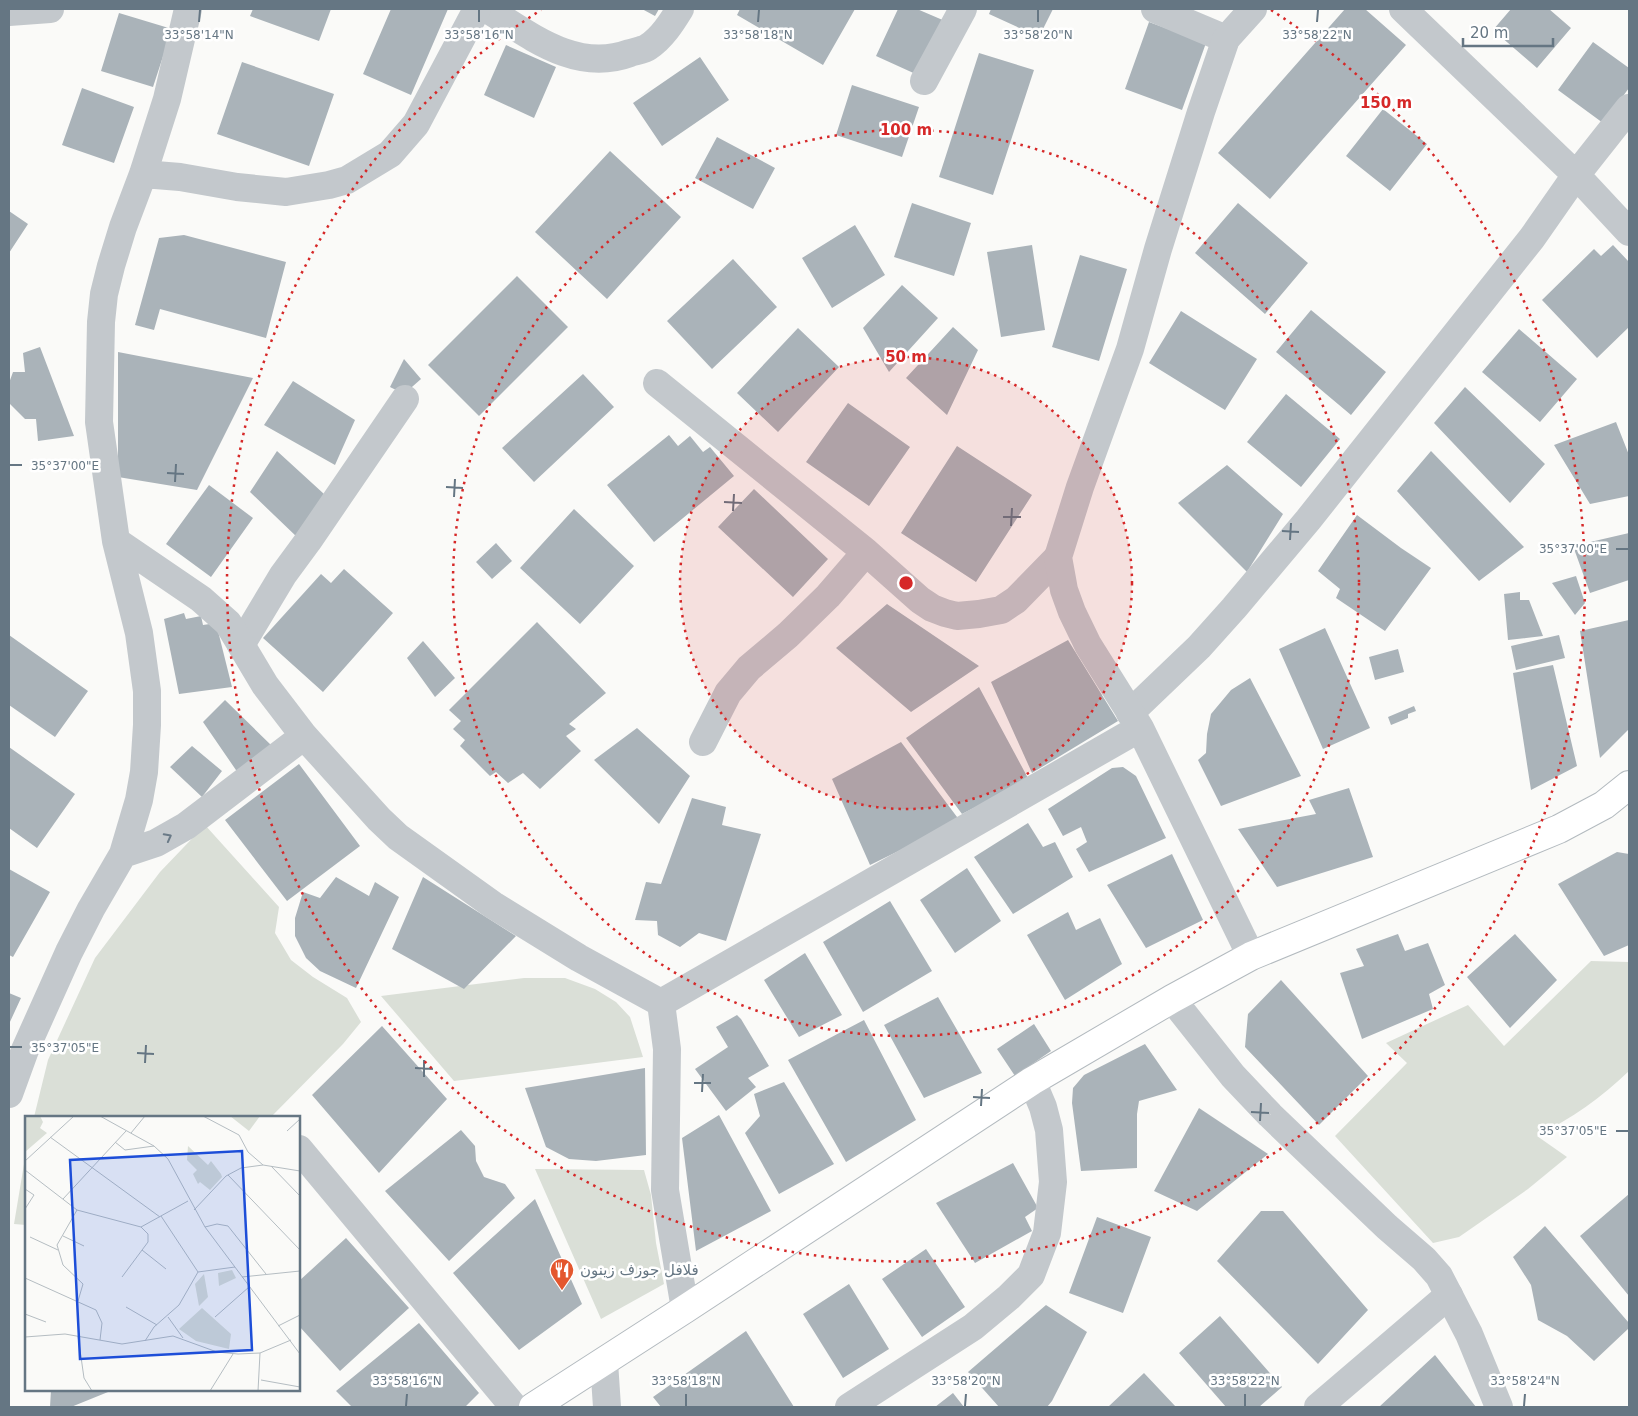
<svg xmlns="http://www.w3.org/2000/svg" width="1638" height="1416" font-family="'DejaVu Sans',Cairo,sans-serif">
  <rect width="100%" height="100%" fill="#fafaf8"/>
  <path fill="#dadfd7" d="M205 825 279 907 275 933 291 960 313 977 347 998 361 1022 343 1044 271 1117H34L48 1060 95 958 160 872Z
    M1591 961 1629 962V1071C1601 1098 1572 1118 1537 1136L1567 1157 1528 1189 1459 1237 1433 1243 1335 1136 1407 1063 1386 1043 1468 1005 1504 1046Z
    M524 978H565L595 989 616 1002 630 1017 643 1057 454 1081 381 996Z
    M26 1152V1225L14 1224Z
    M535 1169 644 1170 651 1195 656 1243 664 1284 601 1319Z"/>
  <path fill="#aab3b9" d="M253 9H331L319 41 250 16Z
    M391 9H448L411 95 363 74Z
    M642 9H659L655 16Z
    M740 9H855L823 65 737 15Z
    M898 9H917L945 21 920 76 876 56Z
    M991 9H1053L1039 37 989 14Z
    M1345 9H1365L1406 45 1270 199 1218 153Z
    M1511 9H1549L1571 28 1537 68 1493 30Z
    M119 13 172 29 153 87 101 71Z
    M1149 22 1206 43 1182 110 1125 89Z
    M1593 42 1629 68V88L1603 123 1558 90Z
    M506 45 556 67 534 118 484 95Z
    M979 53 1034 70 993 195 939 177Z
    M700 57 729 100 662 146 633 103Z
    M242 62 334 94 309 166 217 134Z
    M852 85 919 107 902 157 836 135Z
    M82 88 134 107 114 163 62 145Z
    M1383 109 1427 144 1390 191 1346 156Z
    M717 137 775 168 753 209 695 178Z
    M610 151 681 217 607 299 535 232Z
    M912 203 971 223 954 276 894 257Z
    M1238 203 1308 263 1265 314 1195 253Z
    M9 211 28 224 9 253Z
    M855 225 885 275 832 308 802 258Z
    M184 235 286 262 266 338 160 309 154 330 135 325 159 238Z
    M1032 245 1045 330 1001 337 987 252Z
    M1613 245 1629 262V327L1597 358 1542 300 1594 249 1601 256Z
    M1080 255 1127 269 1099 361 1052 347Z
    M733 259 777 307 712 369 667 321Z
    M517 276 568 327 479 416 428 365Z
    M902 285 938 318 889 372 863 328Z
    M1311 310 1386 372 1351 415 1276 352Z
    M1181 311 1257 359 1225 410 1149 363Z
    M953 327 978 350 947 415 906 378Z
    M798 328 839 367 778 432 737 393Z
    M1519 329 1577 379 1540 422 1482 372Z
    M40 347 74 436 38 441 36 419H25L9 403V383L13 372H25L23 353Z
    M118 352 253 378 197 490 118 477Z
    M404 359 421 379 404 394 390 387Z
    M583 374 614 407 534 482 502 448Z
    M293 381 355 420 335 465 264 425Z
    M1465 387 1545 464 1510 503 1434 423Z
    M1286 394 1340 439 1301 487 1247 442Z
    M848 403 910 447 869 506 806 462Z
    M1616 422 1629 455V496L1590 504 1554 445Z
    M669 435 678 446 690 436 703 452 710 447 734 476 654 542 607 485Z
    M957 446 1032 495 976 582 901 533Z
    M277 451 324 494 298 538 250 492Z
    M1431 451 1524 547 1479 581 1397 491Z
    M1227 465 1283 514 1247 572 1178 503Z
    M209 485 253 518 211 577 166 544Z
    M754 489 828 559 793 597 718 527Z
    M574 509 634 566 580 624 520 568Z
    M1357 515 1401 548 1431 568 1385 631 1336 598 1340 589 1318 571Z
    M1629 533V580L1590 593 1573 546Z
    M496 543 512 561 492 579 476 562Z
    M344 569 393 613 323 692 263 638 321 574 331 583Z
    M1576 576 1585 603 1575 615 1552 583Z
    M1520 592V600H1529L1543 636 1508 640 1504 594Z
    M887 604 979 666 911 712 836 648Z
    M184 613 186 619 201 616 203 625 216 623 232 687 179 694 164 619Z
    M1629 620V729L1600 758 1580 631Z
    M537 622 606 693 569 724 576 729 566 736 581 751 540 789 523 773 508 783 496 772 490 776 460 746 465 740 453 729 461 721 449 710Z
    M1325 628 1370 728 1323 749 1279 649Z
    M9 635 88 691 55 737 9 705Z
    M1559 635 1565 658 1516 670 1511 646Z
    M1068 640 1118 721 1032 773 991 682Z
    M423 641 455 678 435 697 407 658Z
    M1398 649 1404 672 1375 680 1369 657Z
    M1553 665 1577 766 1531 790 1513 673Z
    M1250 678 1301 776 1221 806 1198 760 1206 753 1207 734 1211 714 1231 690Z
    M979 687 1029 780 962 814 906 738Z
    M225 700 272 746 238 773 203 722Z
    M1414 706 1416 711 1408 714V718L1391 725 1388 717Z
    M637 728 690 776 659 824 594 760Z
    M901 742 960 821 870 865 832 779Z
    M192 746 222 771 202 797 170 767Z
    M9 747 75 794 37 848 9 828Z
    M299 764 360 846 287 901 225 820Z
    M1123 767 1136 776 1166 838 1089 872 1076 849 1087 842 1081 827 1063 836 1048 809 1112 768Z
    M1349 788 1373 857 1277 887 1238 829 1316 814 1309 800Z
    M692 798 726 807 722 825 761 834 726 941 699 933 680 947 658 935 657 921 635 920 646 882 661 884Z
    M1028 823 1043 847 1055 842 1073 877 1013 914 974 857Z
    M1617 852 1629 854V945L1604 956 1558 884Z
    M1172 854 1203 920 1146 948 1107 885Z
    M967 868 1001 921 955 953 920 900Z
    M9 869 50 892 13 957 9 955Z
    M336 877 369 896 375 882 399 897 356 988 320 971 306 958 295 936V918L303 892 320 898Z
    M423 877 516 936 464 989 392 949Z
    M890 901 932 971 863 1012 823 942Z
    M1068 912 1076 930 1100 918 1122 964 1065 1000 1027 935Z
    M1398 934 1405 951 1428 943 1445 985 1429 994 1433 1009 1362 1039 1340 973 1364 966 1356 949Z
    M1515 934 1557 980 1510 1028 1467 977Z
    M805 953 842 1015 799 1037 764 980Z
    M1281 980 1368 1076 1319 1125 1245 1047 1248 1014Z
    M9 993 21 998 9 1024Z
    M938 997 982 1073 924 1098 884 1025Z
    M737 1015 741 1019 769 1066 748 1078 756 1087 726 1111 695 1069 728 1047 716 1027Z
    M864 1020 916 1120 846 1162 788 1060Z
    M1034 1024 1051 1051 1015 1076 997 1049Z
    M382 1026 447 1099 379 1173 312 1095Z
    M1145 1044 1177 1090 1139 1101 1137 1114V1168L1081 1171 1072 1103 1073 1088 1084 1075Z
    M645 1068 646 1155 596 1161 569 1159 546 1147 525 1088Z
    M784 1082 834 1164 779 1194 745 1133 760 1116 754 1094Z
    M1199 1108 1268 1154 1197 1211 1154 1191Z
    M719 1115 771 1211 696 1251 682 1138Z
    M461 1130 475 1146 476 1161 484 1177 505 1184 515 1198 449 1261 385 1191Z
    M1013 1163 1038 1208 1025 1217 1032 1231 975 1263 936 1203Z
    M1629 1194V1296L1580 1236Z
    M535 1199 582 1304 519 1350 453 1273Z
    M1261 1211H1283L1368 1310 1318 1364 1217 1261Z
    M1097 1217 1151 1237 1123 1313 1069 1293Z
    M1545 1226 1629 1323V1328L1594 1361 1567 1336 1538 1320 1531 1285 1513 1257Z
    M346 1238 409 1308 340 1371 299 1326V1281Z
    M926 1249 965 1307 922 1337 882 1279Z
    M849 1284 889 1349 843 1378 803 1314Z
    M1046 1305 1087 1332 1052 1401 1047 1407H999L968 1372Z
    M1220 1316 1282 1387 1259 1407H1226L1179 1353Z
    M419 1323 479 1393 465 1407H352L336 1391Z
    M746 1331 794 1407H661L653 1397Z
    M1435 1355 1476 1407H1379Z
    M1144 1373 1176 1407H1108Z
    M51 1390H113L71 1407H50Z
    M953 1393 964 1407H935Z"/>
  <g fill="none" stroke-linecap="round" stroke-linejoin="round">
    <g stroke="#b3babf" stroke-width="30">
      <path id="secondary" d="M533 1407 685 1309 1032 1081 1172 999 1251 956 1559 829 1604 805 1629 785"/>
    </g>
    <path stroke="#c3c8cc" stroke-width="28" d="M487 9C531 36 576 73 630 53 636 51 644 50 648 47 662 38 672 22 680 9
      M1155 9 1226 39
      M1403 9 1576 175 1629 232
      M9 12 50 9
      M924 81 963 9
      M657 383 866 552 920 600 932 608 945 613 957 616 979 614 1001 610 1016 600 1058 557
      M241 645 283 575 308 541 405 399
      M1130 713 1199 647 1234 608 1308 520 1532 238 1576 175 1629 108
      M703 742 728 693 749 668 788 635 828 596 866 552
      M299 1149 514 1407
      M849 1407 973 1327 1009 1297 1031 1275 1047 1233 1053 1182 1049 1130 1043 1107 1032 1081
      M1318 1407 1449 1295"/>
    <path stroke="#c3c8cc" stroke-width="28" d="M143 174 180 177 237 187 286 192 329 185 347 180 390 154 416 124 477 9
      M116 541 201 599 228 623 265 685 304 736 379 819 398 837 493 905 579 958 661 1003
      M123 854 156 843 186 826 304 736
      M1251 956 1140 728 1088 645 1072 612 1064 590 1058 557 1080 487 1130 349 1158 249 1201 112 1226 39 1253 9
      M1172 999 1233 1076 1270 1115 1387 1227 1424 1259 1439 1276 1469 1334 1499 1407
      M9 1094 25 1050 69 952 91 909 123 854 139 800 144 772 147 725V691L139 633 116 541 99 422 101 322 104 294 111 266 123 227 143 174 167 99 188 9
      M685 1309 665 1190 667 1049 661 1003 1140 728
      M604 1362 607 1407"/>
    <use href="#secondary" stroke="#fff" stroke-width="28"/>
  </g>
  <defs><path id="oneway-chevron" d="M-2-3.5L2.5 0L-2 3.5" fill="none" stroke-width="1.6" stroke-linecap="round" stroke-linejoin="round" transform="scale(1.25)"/></defs>
  <use stroke="#6a7a87" href="#oneway-chevron" transform="translate(168 837) rotate(-28)"/>
  <path fill="none" stroke="#657683" stroke-width="2" d="M199 22 200 10M479 22V10M758 22 759 10M1038 22V10M1317 22 1318 10M10 465H22M167 473 184 474M175 482 176 464M446 487 463 488M454 497 455 479M724 502 742 503M733 511 734 494M1003 517H1021M1011 526 1012 508M1282 531 1299 532M1290 540 1291 523M1616 549H1628M10 1047H22M137 1053 154 1054M145 1063 146 1045M415 1068 433 1069M424 1077V1060M694 1083H711M702 1092 703 1074M973 1097 990 1098M981 1106 982 1089M1251 1112 1269 1113M1260 1121 1261 1103M1616 1131H1628M406 1406 407 1394M686 1406V1394M965 1406 966 1394M1245 1406V1394M1524 1406 1525 1394"/>
  <circle cx="906" cy="583" r="226" fill="#d62828" fill-opacity=".12"/>
  <g fill="none" stroke="#d62828" stroke-width="2.5" stroke-dasharray="2.5 5">
    <circle cx="906" cy="583" r="226"/>
    <circle cx="906" cy="583" r="453"/>
    <path d="M1271 10A679 679 0 1 1 541 10"/>
  </g>
  <defs>
    <g id="restaurant-pin" transform="scale(1.25)"><path d="M0 17L-7.5 6A9.5 9.5 0 1 1 7.5 6Z" fill="#e4572e" stroke="#fff"/><path d="M-5-6h1v4h1v-4h1v4h1v-4h1v5L-1.5 .5V6h-2V.5L-5-1ZM5-6V6H3V1.5H1.5Q1.5-4 5-6Z" fill="#fff"/></g>
  </defs>
  <g fill-rule="evenodd">
    <use href="#restaurant-pin" x="562" y="1270"/>
  </g>
  <g text-anchor="middle" stroke-width="5" stroke-linejoin="round" paint-order="stroke">
    <g font-size="15" fill="#657683" stroke="#fff" text-anchor="start">
      <text x="580" y="1275">فلافل جوزف زينون</text>
    </g>
  </g>
  <g transform="translate(25 1116)">
    <rect width="275" height="275" fill="#fafaf8"/>
    <path d="M0 0H15L18 6 15 12 22 17 0 36ZM205 0H235L224 15ZM163 30 183 49 186 45 196 58 197 61 185 74 175 66 173 68 168 58 172 54 162 44ZM207 154 211 162 194 170 193 157ZM179 158 183 181 174 190 170 168ZM177 192 206 218 204 233 171 225 154 213Z" fill="#dadfd7"/>
    <path fill="none" stroke="#b5bdc2" stroke-width="1" d="M75 0 129 30 143 43 180 111 275 238M178 0 214 19 223 36 238 49M262 15 275 3M106 17 120 0M25 21 135 101M90 26 100 34 129 30M0 45 49 0M246 50 275 80M0 54 52 94 116 111 163 85M203 59 275 134M0 73 9 79 0 93M38 83 101 15M52 94 32 129 38 149 58 168 53 185M169 94 201 60 216 52 238 49 275 55M136 100 173 156 210 151M180 111 192 108 203 110 241 158M38 120 59 130M5 121 33 134M117 134 141 153M97 161 123 126V118L116 111M217 161 275 155M0 162 71 194 77 207 75 224M101 191 132 209M0 198 21 206M143 201 158 222M190 201 224 171M253 210 275 199M53 220 59 262 67 275M0 221 40 218 97 228 148 220 192 236 213 238 235 237 266 224M120 225 129 211 154 189 173 156M236 264 275 271M185 275 208 238M233 275 235 237"/>
    <path fill="#1d4ed8" fill-opacity="0.15" stroke="#1d4ed8" stroke-width="2.5" d="M217 35 227 234 55 243 45 44Z"/>
    <rect width="275" height="275" fill="none" stroke="#657683" stroke-width="2.5"/>
  </g>
  <g font-size="12" text-anchor="middle" fill="#657683" stroke="#fff" stroke-width="5" stroke-linejoin="round" paint-order="stroke">
    <text x="199" y="39">33°58'14"N</text>
    <text x="479" y="39">33°58'16"N</text>
    <text x="758" y="39">33°58'18"N</text>
    <text x="1038" y="39">33°58'20"N</text>
    <text x="1317" y="39">33°58'22"N</text>
    <text x="65" y="470">35°37'00"E</text>
    <text x="1573" y="553">35°37'00"E</text>
    <text x="65" y="1052">35°37'05"E</text>
    <text x="1573" y="1135">35°37'05"E</text>
    <text x="407" y="1385">33°58'16"N</text>
    <text x="686" y="1385">33°58'18"N</text>
    <text x="966" y="1385">33°58'20"N</text>
    <text x="1245" y="1385">33°58'22"N</text>
    <text x="1525" y="1385">33°58'24"N</text>
  </g>
  <circle cx="906" cy="583" r="8" fill="#d62828" stroke="#fff" stroke-width="2.5"/>
  <g font-size="15" text-anchor="middle" font-weight="bold" fill="#d62828" stroke="#fff" stroke-width="5" stroke-linejoin="round" paint-order="stroke">
    <text x="1386" y="108">150 m</text>
    <text x="906" y="135">100 m</text>
    <text x="906" y="362">50 m</text>
  </g>
  <rect width="1638" height="1416" fill="none" stroke="#657683" stroke-width="20"/>
  <path d="M1463 38v8h90v-8" fill="none" stroke="#657683" stroke-width="2.5"/>
  <text x="1470" y="38" font-size="15" fill="#657683" stroke="#ffffff" stroke-width="4" paint-order="stroke">20 m</text>
</svg>
